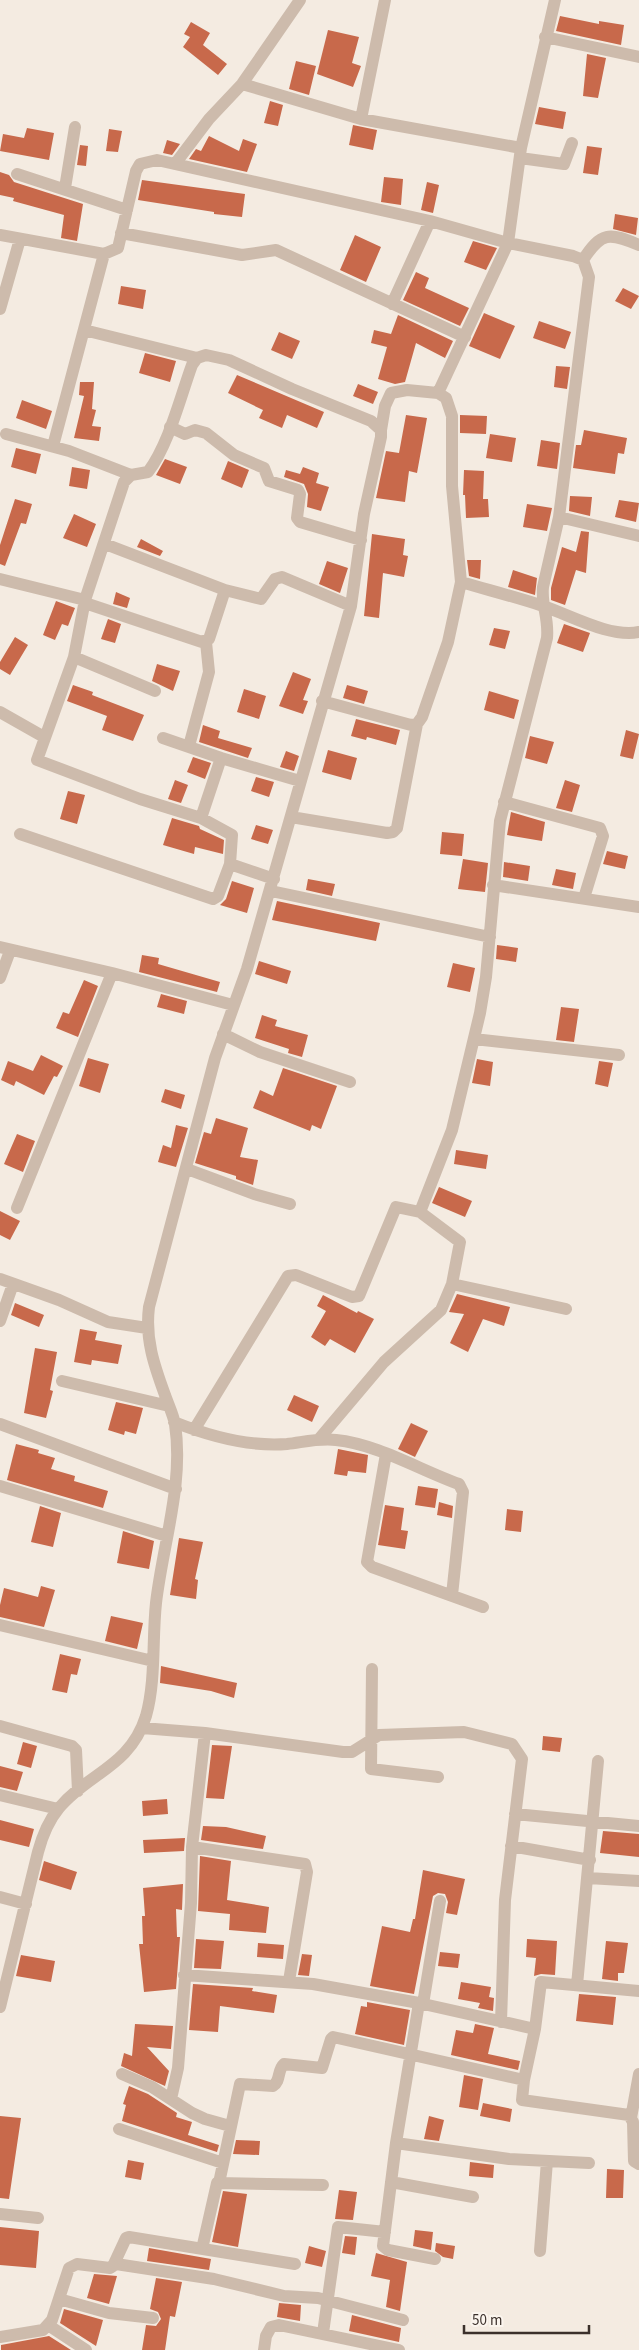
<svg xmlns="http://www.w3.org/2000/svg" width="639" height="2350" font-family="'Source Sans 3',sans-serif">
  <rect width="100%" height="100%" fill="#f4ebe1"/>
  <path fill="#c8694b" d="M560 16 599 24V21L624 25 621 45 556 31Z
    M191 22 210 33 203 45 227 64 218 75 183 47 190 37 184 34Z
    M328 30 359 37 352 63 361 66 353 87 317 74Z
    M587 54 606 58 598 98 583 96Z
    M296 61 316 66 309 95 289 89Z
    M270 101 283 105 278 126 264 123Z
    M539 107 566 112 563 129 535 124Z
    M353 125 377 130 373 150 349 145Z
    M27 128 54 133 49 160 0 151 3 134 24 138Z
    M109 129 122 131 118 152 106 151Z
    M209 136 239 151 243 139 257 144 247 172 189 159 196 149 201 151Z
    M167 140 180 144 172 155 163 153Z
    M80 145 88 146 86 166 77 165Z
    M587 146 602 148 598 175 583 173Z
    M0 172 9 175 14 182 83 204 77 241 61 238 64 215 13 201 14 198 0 195Z
    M384 177 403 179 401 205 381 202Z
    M142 180 245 194 242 217 214 214V212L138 200Z
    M427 182 439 185 433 213 421 210Z
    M615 214 638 218 636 235 613 229Z
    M355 235 381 247 366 282 340 270Z
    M473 241 497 248 486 270 464 262Z
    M416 272 429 278 425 288 469 308 460 326 403 300Z
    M121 286 146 290 143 309 118 304Z
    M623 288 639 296 631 309 615 301Z
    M484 313 515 326 500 359 469 346Z
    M398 315 453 341 445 358 416 343 405 382 395 384 378 379 387 347 371 343 374 330 391 334Z
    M539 321 571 332 565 349 533 338Z
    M279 332 300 341 292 359 271 350Z
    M145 353 176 361 170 382 139 373Z
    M556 366 570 367 567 389 554 387Z
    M237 375 324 412 317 428 287 415 282 428 259 418 263 410 228 393Z
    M80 382H94L92 409 96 410 92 426 101 427 99 441 74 438 84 396 79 395Z
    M358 384 378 392 373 404 353 396Z
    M22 400 52 411 46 429 16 418Z
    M406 415 427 418 417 473 409 471 405 502 376 498 386 451 399 453Z
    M460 415 487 416 486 434 460 433Z
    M584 430 627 438 624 454 618 453 615 474 573 468 576 445H581Z
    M490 434 516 438 512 462 486 458Z
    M541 440 560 443 557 469 537 466Z
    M16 448 41 454 36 474 11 467Z
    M165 459 187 467 180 484 156 475Z
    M228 461 249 470 242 488 221 479Z
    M72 467 90 470 87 489 69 486Z
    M303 467 319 473 316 483 329 487 321 511 307 507 308 494 304 484 284 477 286 470 300 474Z
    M464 470 484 471 483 499H488L489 517 466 518 465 495H463Z
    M570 496 592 497 590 516 569 511Z
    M15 499 32 504 26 524 21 523 5 566 0 564V545Z
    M619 500 639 503 636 522 615 517Z
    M527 504 552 508 547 531 523 527Z
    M74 514 96 524 87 547 63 538Z
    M581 531 589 532 586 573 576 570 565 605 551 600V588L562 547 576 552Z
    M372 534 405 539 403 555 408 556 404 577 383 573 379 618 364 616Z
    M141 539 163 551 160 556 137 547Z
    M467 560H481L480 579 469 576Z
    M327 561 348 568 340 593 319 584Z
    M513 570 537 578 535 595 508 587Z
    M116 592 130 598 127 608 113 604Z
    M56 601 75 608 68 626 62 624 55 640 43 635Z
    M108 619 121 624 115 643 101 639Z
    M564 624 590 633 583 652 557 643Z
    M494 628 510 631 505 649 489 645Z
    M15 637 28 645 10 675 0 669V662Z
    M157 664 180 671 173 691 152 681Z
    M293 672 311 679 303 700 308 701 303 714 279 706Z
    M73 685 93 692 92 695 144 715 133 741 102 730 107 716 67 701Z
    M347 685 368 691 364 704 343 698Z
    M244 689 266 696 259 719 237 712Z
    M489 691 519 700 514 719 484 710Z
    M356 719 400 730 396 745 367 737 366 740 351 736Z
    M203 725 220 731 218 738 252 748 248 758 199 742Z
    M626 730 639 734 633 759 620 756Z
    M530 736 554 742 547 764 525 758Z
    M328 750 357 758 351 780 322 772Z
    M286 751 299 756 294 771 280 767Z
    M193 757 211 763 205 779 187 772Z
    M256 777 274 782 269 797 251 791Z
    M175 780 188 785 181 803 168 799Z
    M565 780 580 785 572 812 556 808Z
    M68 791 85 795 77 824 60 819Z
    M511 812 545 822 542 841 507 835Z
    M172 818 199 826 200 829 224 840 223 854 195 847 194 854 163 845Z
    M256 825 273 830 268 844 251 839Z
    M442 832 464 834 462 856 440 854Z
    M607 851 628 856 625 869 603 864Z
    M463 859 488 863 485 892 458 889Z
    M504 862 530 866 528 881 503 877Z
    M556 869 576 873 573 889 552 885Z
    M308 879 335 884 332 896 306 890Z
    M232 881 254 888 247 913 220 905 226 899Z
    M277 901 380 923 376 941 272 920Z
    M497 945 518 948 516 962 496 959Z
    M142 955 159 958 158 964 220 982 217 992 139 972Z
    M259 961 291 971 287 984 255 974Z
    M453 963 475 968 470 992 447 987Z
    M84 980 98 986 78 1037 56 1028 63 1012 69 1014Z
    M161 994 187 1001 184 1014 157 1007Z
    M561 1007 579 1009 574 1042 556 1040Z
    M262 1015 277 1020 275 1026 308 1035 302 1057 288 1053 289 1049 255 1038Z
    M41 1055 63 1066 57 1077 54 1076 44 1095 16 1081 14 1086 1 1080 8 1061 33 1071Z
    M88 1058 109 1064 100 1093 79 1086Z
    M477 1059 493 1062 490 1086 472 1083Z
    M599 1061 613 1063 608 1087 595 1084Z
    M283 1068 337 1086 321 1129 312 1125 310 1131 253 1108 260 1090 273 1096Z
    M165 1089 185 1095 181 1109 161 1102Z
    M216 1118 248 1128 240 1157 258 1160 253 1185 236 1179V1176L195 1163 204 1132 211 1134Z
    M176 1125 188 1128 176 1167 158 1162 163 1145 171 1148Z
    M17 1134 35 1141 23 1172 4 1164Z
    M456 1150 488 1155 486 1169 454 1164Z
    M439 1187 472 1201 465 1217 432 1203Z
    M0 1211 20 1221 10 1240 0 1235Z
    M457 1294 510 1307 504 1326 483 1319 468 1352 450 1343 464 1314 449 1312Z
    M323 1295 357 1313 358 1311 374 1319 355 1353 330 1339 325 1346 311 1337 326 1311 317 1306Z
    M15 1303 44 1315 39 1327 11 1315Z
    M80 1329 97 1332 95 1340 122 1345 118 1364 92 1360 91 1365 74 1362Z
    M35 1348 57 1352 50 1390 53 1391 46 1418 24 1413Z
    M294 1395 319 1406 312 1422 287 1410Z
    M116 1402 143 1408 136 1434 125 1431 124 1435 108 1430Z
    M411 1423 428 1431 415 1457 398 1449Z
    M16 1444 39 1450 38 1453 55 1458 51 1469 75 1476 74 1481 108 1491 103 1508 7 1480Z
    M338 1449 368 1455 366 1473 348 1471 347 1476 334 1474Z
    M418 1486 438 1489 435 1508 415 1505Z
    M439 1502 453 1506 452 1518 437 1515Z
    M385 1505 404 1508 401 1530 408 1531 405 1549 378 1545Z
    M40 1506 61 1513 53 1547 31 1542Z
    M507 1509 523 1511 521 1532 505 1530Z
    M123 1531 154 1541 149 1569 117 1563Z
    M179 1538 203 1542 195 1579 198 1580 196 1599 170 1595Z
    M41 1586 55 1590 44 1627 0 1617V1605L4 1588 38 1597Z
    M111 1616 143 1623 137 1649 105 1641Z
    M60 1654 81 1659 77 1675 71 1674 67 1693 52 1690Z
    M161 1666 237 1683 234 1698 211 1691 160 1683Z
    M543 1736 562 1738 560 1752 542 1750Z
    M23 1742 37 1746 31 1768 17 1764Z
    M212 1745 232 1746 224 1799 206 1798Z
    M0 1766 23 1772 17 1791 0 1787Z
    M167 1799 168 1814 143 1816 142 1801Z
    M0 1820 34 1829 29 1847 0 1840Z
    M203 1826 226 1827 266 1836 263 1849 201 1840Z
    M603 1831 639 1834V1857L600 1853Z
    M185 1838 184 1851 144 1853 143 1840Z
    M200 1856 231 1861 227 1900 269 1907 266 1933 229 1930 230 1914 198 1911Z
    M44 1861 77 1872 71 1890 39 1880Z
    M423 1870 465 1879 457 1915 446 1913 448 1902 445 1894 438 1893 433 1896 414 1994 370 1986 382 1926 410 1932 413 1919H415Z
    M183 1884 182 1910 176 1909 177 1937H180L176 1989 144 1992 139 1944H143L142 1916H145L143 1888Z
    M196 1939 224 1941 221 1969 194 1968Z
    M527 1939 557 1941 555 1975 541 1974 534 1976 536 1958 526 1957Z
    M606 1941 628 1943 624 1973H618V1981L602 1979Z
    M258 1943 284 1945 283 1959 257 1957Z
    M440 1952 460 1954 458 1968 438 1966Z
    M302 1954 312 1955 309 1976 298 1975Z
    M21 1955 55 1961 51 1982 16 1976Z
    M461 1982 491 1987 489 1997 494 1998 493 2011 478 2008 480 2003 458 1999Z
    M193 1984 253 1988 252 1991 277 1995 274 2013 220 2006 218 2032 189 2030Z
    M579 1994 616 1997 613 2025 576 2021Z
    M367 2002 410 2010 404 2045 355 2034 361 2006 367 2007Z
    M135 2024 173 2026 171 2049 147 2047 169 2071 165 2086 121 2066 124 2053 132 2056Z
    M475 2024 494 2028 488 2054 520 2061 518 2070 451 2055 456 2030 473 2033Z
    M464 2075 483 2079 478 2110 459 2107Z
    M129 2086 148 2094 177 2113 176 2117 192 2122 188 2135 219 2145 217 2152 122 2121 126 2105 123 2104Z
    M483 2103 512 2109 510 2122 480 2116Z
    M0 2116 21 2118 9 2199 0 2198Z
    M429 2116 444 2120 439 2141 424 2139Z
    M236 2140 260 2141 259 2155 233 2154Z
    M128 2160 144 2163 141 2180 125 2177Z
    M470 2162 494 2165 493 2178 469 2176Z
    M607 2169 624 2170 623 2198H606Z
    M339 2190 357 2192 353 2220 335 2219Z
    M223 2191 247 2194 238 2247 212 2242Z
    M0 2227 39 2231 36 2268 0 2265Z
    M415 2230 433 2232 431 2250 413 2246Z
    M345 2236 357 2237 355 2255 342 2253Z
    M436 2243 455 2246 453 2259 443 2257 435 2251Z
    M309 2246 326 2251 322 2267 305 2263Z
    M149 2248 211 2259 209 2270 147 2261Z
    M376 2253 407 2262 400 2311 386 2307 390 2280 371 2276Z
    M94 2274 117 2276 109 2304 87 2298Z
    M156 2278 182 2282 175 2317 170 2316 165 2350H142L146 2325 156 2326 161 2319 158 2312 150 2309Z
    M279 2303 301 2305 300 2321 277 2317Z
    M64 2309 103 2320 96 2346 60 2323Z
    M352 2315 401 2328 399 2342 349 2331Z
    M49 2336 71 2350H1V2345Z"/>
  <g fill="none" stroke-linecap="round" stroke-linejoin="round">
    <path stroke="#cdbbac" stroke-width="12" d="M545 37 639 57
      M242 84 361 119 521 148 555 0
      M361 119 385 0
      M520 158 564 164 572 143
      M175 164 209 119 242 84 300 0
      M17 174 127 210
      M65 188 75 127
      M121 233 242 255 276 250 465 337
      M0 235 104 254 118 248 136 171 140 164 157 160 430 221 508 243 573 256 583 260 589 277 559 517 543 587C541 606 549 617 547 638L500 821 486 977 480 1013 452 1130 420 1212 396 1207 359 1296 352 1297 296 1275 288 1276 194 1430
      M583 260C601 232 609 232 639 245
      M392 304 430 221
      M0 309 20 239
      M84 330 197 358
      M438 393 508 243 521 148
      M170 427 185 434 195 430 206 433 234 455 264 468 269 481 298 490 300 494 297 518 300 522 361 540
      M6 434 69 451 131 475
      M53 446 104 254
      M559 517 639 536
      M0 579 85 600
      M461 582C488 590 516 597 543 606 570 615 610 638 639 632
      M225 590 261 599 275 579 282 577 351 606
      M85 603 202 642 209 639 225 590 105 544
      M74 657 155 691
      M322 701 411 725 417 724 422 717 448 642 461 582 452 486V416L446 398 438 393 407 390 391 393 385 406 381 430
      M0 712 44 737
      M163 738 221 758
      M189 746 209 672 206 642
      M504 802 600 828 603 836 584 898
      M291 817 387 833 393 832 397 828 417 724
      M201 818 232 835 230 864 274 879
      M20 834 213 899 218 896 230 864
      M493 885 639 907
      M271 891 490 937
      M0 947 112 973 17 1208
      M112 973 233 1005
      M0 978 10 951
      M223 1034 260 1052 350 1082
      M474 1039 619 1055
      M187 1169 254 1194 290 1204
      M420 1212 460 1242 452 1284 566 1309
      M0 1279 59 1300 108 1322 147 1328
      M0 1321 13 1284
      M62 1381 169 1406
      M174 1422C209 1436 249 1447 287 1444 304 1442 319 1438 336 1440 377 1444 420 1470 459 1484L463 1492 452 1595
      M0 1424 176 1489
      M319 1439 384 1362 441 1310 452 1284
      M386 1454 367 1562 372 1567 483 1607
      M0 1486 167 1536
      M0 1625 153 1661
      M372 1669 371 1769 438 1777
      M0 1726 72 1746 76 1750 78 1791
      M142 1728 205 1733 343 1752H352L379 1735 464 1732 512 1744 522 1759 505 1900 501 2022
      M0 1795 58 1809
      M515 1814 639 1826
      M511 1846 590 1860
      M192 1847 305 1864 307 1872 289 1981
      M588 1878 639 1881
      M0 1897 26 1904
      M184 1975 313 1984 419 2003 535 2029
      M577 1985 598 1761
      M639 1991 541 1982 535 2029 524 2080 522 2100 629 2115 633 2122 634 2161 639 2164
      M419 2003 396 2143 383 2246 388 2250 435 2259
      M423 2004 440 1901
      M0 2007 38 1852C42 1837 49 1820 59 1808 88 1773 130 1767 146 1716 156 1680 152 1640 156 1603 163 1543 184 1484 175 1424 173 1414 168 1404 165 1395 154 1365 145 1339 149 1307L215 1058 247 969 351 606 364 514 381 437V430L371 421 292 389 229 360 206 355 197 358 192 365C180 398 169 444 148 472L131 475 124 482 85 600 74 657 37 760 140 799 201 818 221 758 300 781
      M122 2074 152 2087 192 2113 205 2119 230 2126
      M171 2099 178 2068 191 1903 192 1847 205 1733
      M631 2118 639 2074
      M119 2129 223 2163
      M396 2143 509 2159 589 2163
      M391 2182 473 2197
      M219 2183 240 2084 273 2086C281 2081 277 2070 284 2064L322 2068 331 2039 333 2037 524 2080
      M0 2214 38 2218
      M202 2249 217 2183 323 2185
      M540 2251 547 2161
      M116 2264 214 2279 284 2296 318 2298 403 2320
      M59 2299 109 2313 153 2318
      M48 2325 86 2350
      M323 2333 338 2227 385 2232
      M0 2337 43 2330 52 2320 69 2268 77 2264 110 2268 113 2266 126 2238 129 2237 295 2264
      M264 2350 266 2336 271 2327 279 2325 399 2350"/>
  </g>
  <path d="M464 2325v8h125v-8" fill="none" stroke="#3b302b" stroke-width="2.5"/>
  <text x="472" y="2325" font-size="15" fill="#3b302b" stroke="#fbf5ee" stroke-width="4" paint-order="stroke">50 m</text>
</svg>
